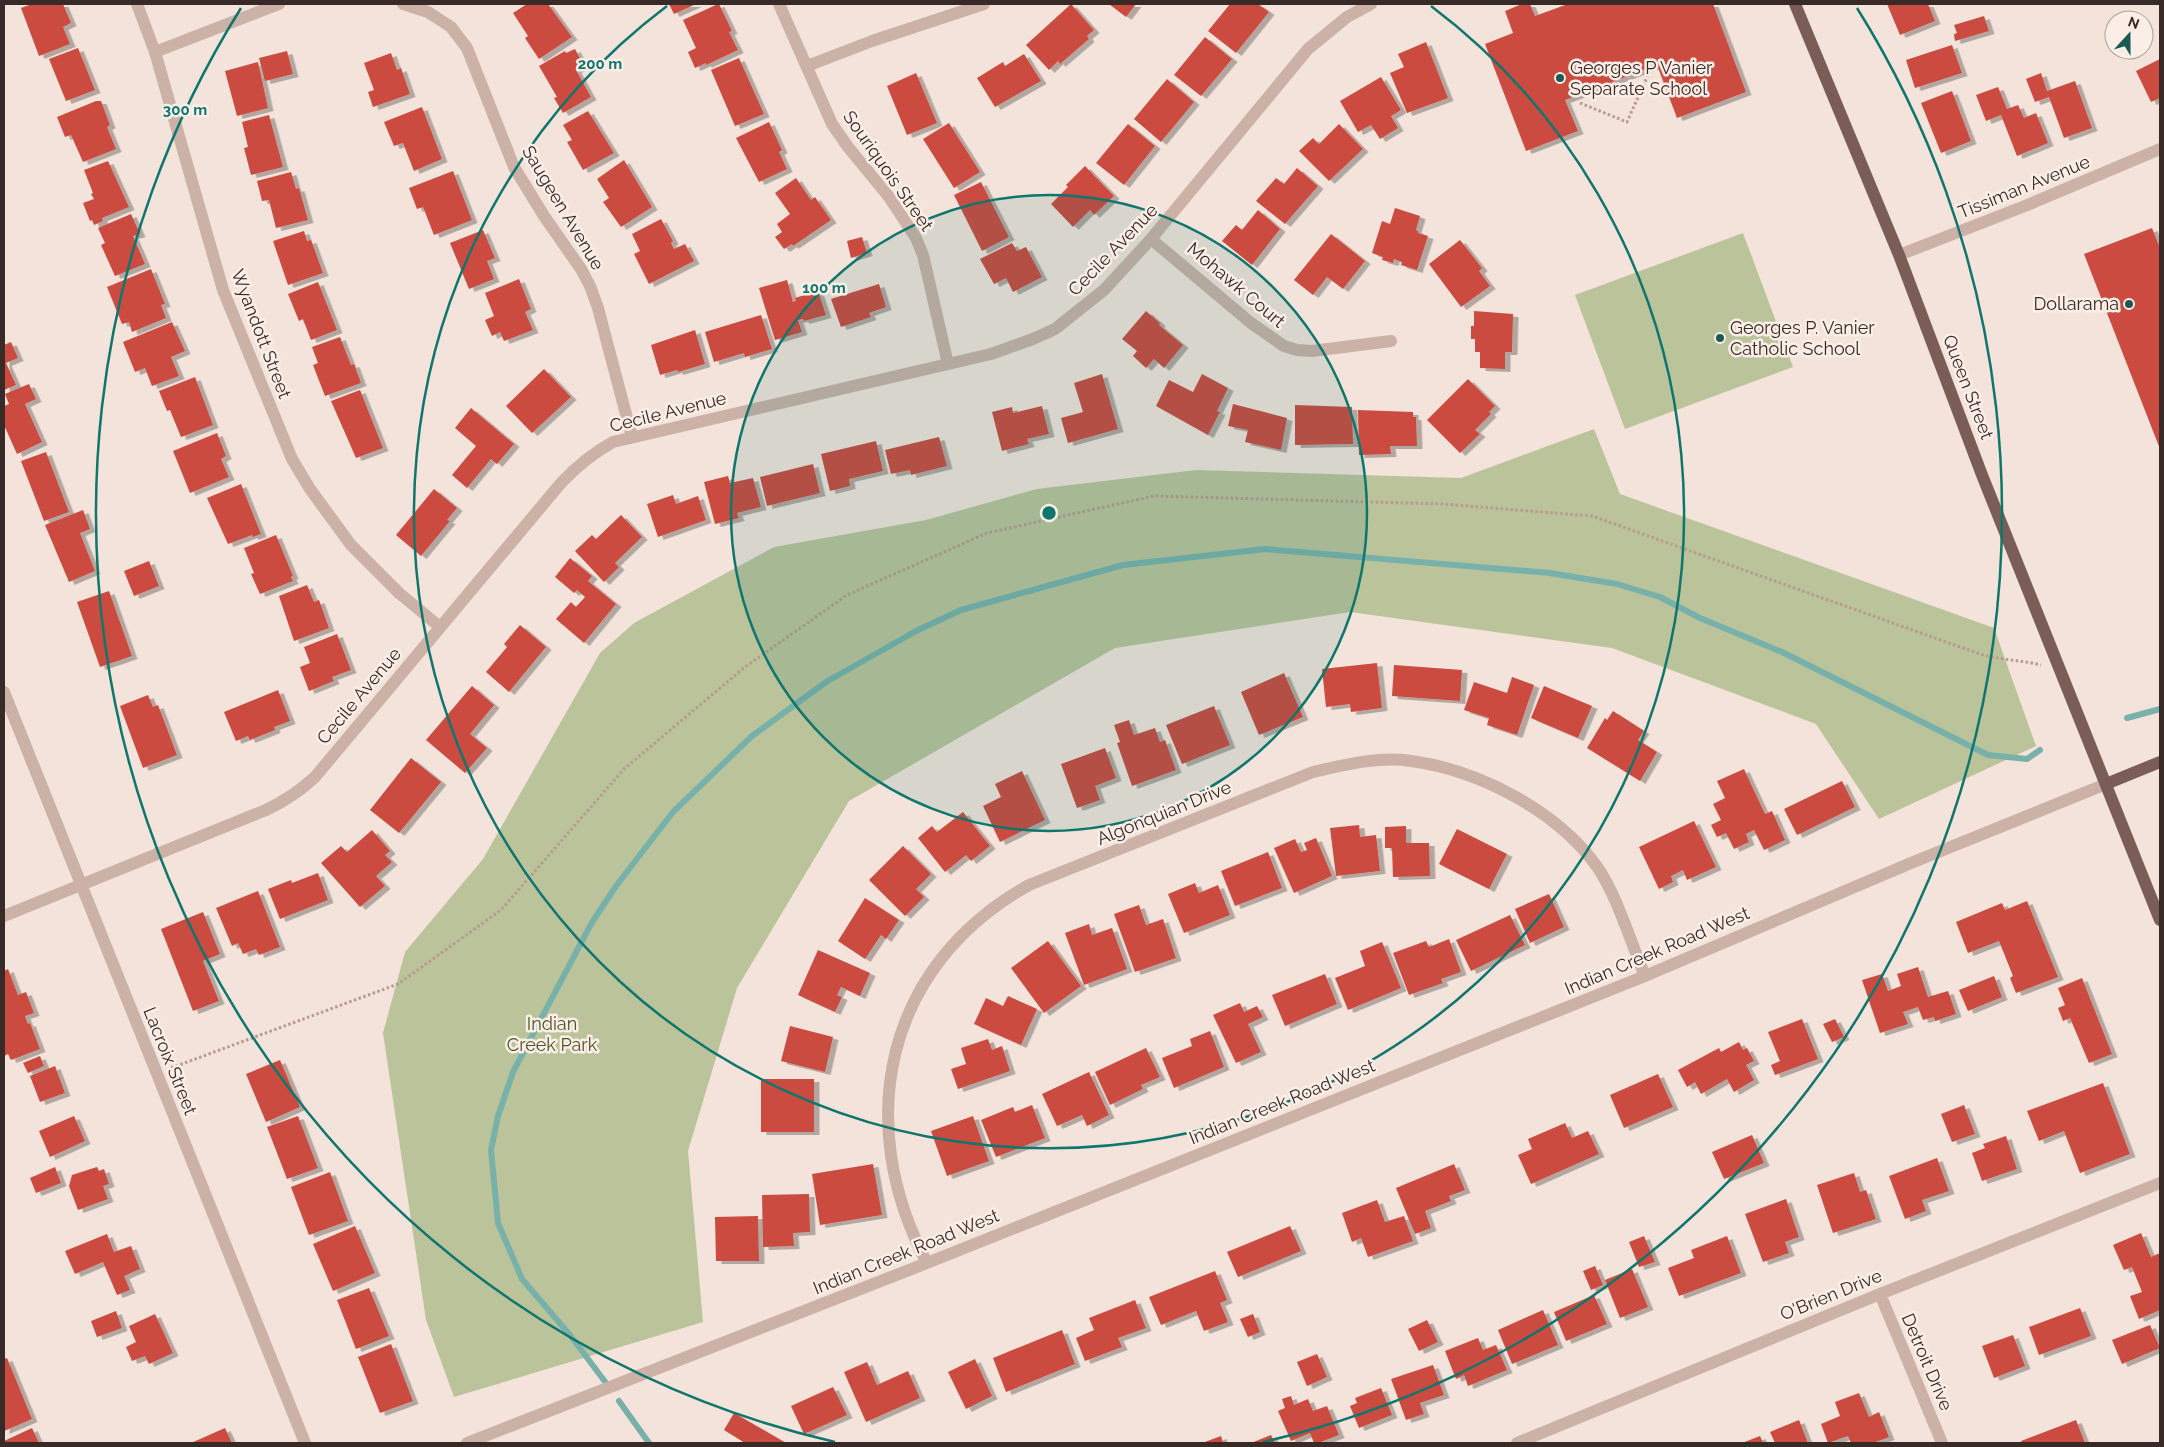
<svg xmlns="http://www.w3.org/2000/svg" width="2164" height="1447" font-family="Raleway,sans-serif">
  <defs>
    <filter id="shadow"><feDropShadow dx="5.5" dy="3" stdDeviation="0" flood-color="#0004"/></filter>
  </defs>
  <rect width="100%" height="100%" fill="#f3e3da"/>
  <path fill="#bbc39a" d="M1743 233 1793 367 1625 429 1575 295Z
    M1594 429 1620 494 1994 628 2036 746 1879 819 1816 724 1612 648 1350 612 1115 648 849 801 737 988 688 1151 703 1322 454 1397 426 1320 383 1033 405 952 483 859 600 653 634 623 774 547 926 520 1037 489 1196 470 1461 478Z"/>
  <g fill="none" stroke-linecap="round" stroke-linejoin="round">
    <path stroke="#78b1aa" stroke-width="6" d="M2127 718 2160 709
      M606 1383 570 1335 522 1279 498 1223 491 1150 498 1116 513 1072 591 924 616 886 673 812 752 736 826 682 916 631 961 610 1123 565 1265 549 1550 573 1617 584 1660 597 1700 618 1782 652 1988 755 2027 759 2040 750
      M619 1401 649 1443"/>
  </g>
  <path fill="#cb4b40" filter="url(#shadow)" d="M32 4H63L71 23 63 27 70 44 39 56 21 8Z
    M527 4H548L572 37 539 59 525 38 528 36 513 13Z
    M669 4H696L674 14Z
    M718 4H719L732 31 729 32 738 50 706 65V63L695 68 688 52 696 48 683 20Z
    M1071 4 1094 30 1087 36 1089 39 1060 64 1058 61 1049 70 1026 45Z
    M1109 4H1136L1126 17Z
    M1230 4H1258L1269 12 1236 53 1208 31Z
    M1522 4H1530L1535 16 1568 4H1713L1746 92 1677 118 1657 65 1565 100 1578 131 1526 151 1485 44 1513 33 1505 11Z
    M1887 4H1928L1935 21 1900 35Z
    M1984 16 1989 31 1955 41 1954 34 1957 33 1954 25Z
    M1205 37 1232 59 1201 96 1174 75Z
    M1426 42 1448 98 1407 113 1390 73 1404 67 1398 54Z
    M1952 45 1962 73 1915 88 1906 60Z
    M78 48 95 90 66 101 49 59Z
    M575 49 584 66 576 70 591 97 563 113 554 98 557 97 539 66 565 51 566 53Z
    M287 51 293 74 265 81 259 58Z
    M391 53 397 70 401 68 410 94 373 107 368 92 374 90 364 63Z
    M1024 54 1041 81 995 107 977 78 1003 62 1005 66Z
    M739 58 764 114 735 126 711 70Z
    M2160 59V98L2151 102 2136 71Z
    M258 62 268 108 237 116 225 71Z
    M916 73 937 123 907 135 887 86Z
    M2041 73 2047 91 2075 81 2092 128 2064 138 2049 97 2035 102 2026 79Z
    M1381 77 1401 110 1391 116 1398 128 1380 139 1371 125 1358 132 1340 101Z
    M1167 79 1194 102 1161 142 1134 119Z
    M1998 87 2007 109 2018 105 2024 118 2036 113 2048 143 2017 156 2001 115 1986 121 1976 95Z
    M1952 91 1971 141 1941 153 1921 103Z
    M96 101H101L110 125 107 127 116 149 83 162 71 135 65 137 57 117Z
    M422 107 442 159 414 171 403 143 394 146 384 122Z
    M588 111 614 153 583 170 567 142 572 140 563 125Z
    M269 115 283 167 251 175 244 148 248 147 242 122Z
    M769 122 782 150 779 152 787 169 759 182 736 138Z
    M949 123 980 172 954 188 923 139Z
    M1128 124 1155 146 1124 185 1096 163Z
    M1339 124 1363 149 1329 181 1299 151 1313 138 1319 144Z
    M624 160 652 207 621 227 603 202 609 198 597 179Z
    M108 161 129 207 102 218 103 221 94 225 92 220 90 221 83 203 94 199 91 194 93 193 84 170Z
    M1085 166 1114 196 1094 215 1090 210 1073 227 1051 204 1068 187 1066 185Z
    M1297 168 1318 186 1285 224 1256 201 1276 178 1284 184Z
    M453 171 472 220 434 235 423 207 417 209 409 188Z
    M291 172 296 189 299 188 308 220 276 228 269 200 262 201 257 181Z
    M796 178 811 200 815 197 831 220 793 246 792 244 784 249 775 237 782 232 777 224 790 214 775 193Z
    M981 182 1009 237 982 251 954 195Z
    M1395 208 1420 216 1416 230 1418 231V233L1428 236 1417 270 1401 265 1402 262 1394 259 1393 263 1382 260 1383 257 1372 253 1382 221 1390 224Z
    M1258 210 1280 229 1252 265 1222 241 1236 225 1242 230Z
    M131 214 140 234 133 236 145 264 115 276 101 245 105 243 98 228Z
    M661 219 673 241 671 243 674 249 685 244 694 261 649 284 634 254 640 251 632 234Z
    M2152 228 2160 248V449L2084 254Z
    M483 230 495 258 487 261 494 279 469 289 450 243Z
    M304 231 307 241 311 240 323 273 288 285 273 241Z
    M1331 234 1365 261 1343 289 1327 277 1313 295 1294 280Z
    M862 237 867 253 851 258 847 241Z
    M1460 240 1482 268 1479 271 1490 286 1461 307 1429 264Z
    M1012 243 1017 251 1026 247 1042 277 1013 292 1006 278 994 284 980 259Z
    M151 269 165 304 161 305 166 318 132 332 129 322 122 324 107 287Z
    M519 279 531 309 525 312 533 330 504 341 500 332 492 336 485 320 494 316 485 293Z
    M787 280 793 302 796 301 795 298 818 291 826 315 804 321 803 319 798 320 802 332 775 340 759 288Z
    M318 282 337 330 311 340 303 319 299 321 288 294Z
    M879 284 886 307 869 313 871 317 841 327 831 299Z
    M1146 311 1160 323 1159 325 1183 345 1164 368 1154 359 1146 368 1133 356 1137 351 1122 339Z
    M1474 311 1513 314 1512 352H1505V369L1480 368V352H1475V339H1471V326H1474Z
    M761 315 772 349 745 357 744 353 714 362 705 332Z
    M172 322 185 351 171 357 179 376 152 386 145 368 135 372 123 342Z
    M695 330 705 364 678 372 677 370 660 375 651 345Z
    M340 337 351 365 354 364 361 383 325 396 313 365 318 363 312 347Z
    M11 342 18 358 6 363 16 385 4 390V345Z
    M544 369 571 397 532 433 506 406Z
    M1102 374 1118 429 1068 443 1061 418 1083 412 1074 383Z
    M1202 374 1228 388 1217 411 1220 412 1208 435 1156 406 1169 380 1193 392Z
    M195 377 213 425 181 437 170 410 167 411 159 391Z
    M1468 379 1495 406 1489 412 1491 414 1475 430 1480 434 1460 453 1427 420Z
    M29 384 36 399 25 404 42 442 17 454 4 425V406L9 404 5 394Z
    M360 390 383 448 356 458 331 401Z
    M1233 404 1287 418 1281 450 1245 442 1248 430 1228 426Z
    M1295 405 1352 407 1353 444 1295 445Z
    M1042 406 1049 434 1027 439 1029 444 1002 451 992 412 1012 407 1013 413Z
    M471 408 514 444 497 464 491 459 467 488 452 475 476 446 455 428Z
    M1358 410 1413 412V417H1416L1417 446H1390L1391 454 1359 455Z
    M217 433 226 456 221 459 229 477 190 493 173 451Z
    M939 437 947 466 911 475 910 470 891 474 885 450Z
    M876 441 883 471 849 479 850 486 830 491 821 454Z
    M46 452 69 512 44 521 21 461Z
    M813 464 820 493 767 506 760 477Z
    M728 476 730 483 753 478 761 507 737 513 739 518 715 524 704 482Z
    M241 484 261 534 253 537 252 535 228 544 207 498Z
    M434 489 457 508 447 520 450 521 421 556 396 535Z
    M673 495 676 504 698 496 706 520 658 537 647 504Z
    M83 510 90 529 80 533 95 571 69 582 45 525Z
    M621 515 642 537 615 563 619 567 604 582 575 551 592 535 596 539Z
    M276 535 293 576 291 577 293 581 260 594 251 574 254 573 244 548Z
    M570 558 592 576 588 581 616 604 584 643 556 619 571 602 576 607 585 597 577 590 574 593 555 577Z
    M149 561 159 586 134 596 124 571Z
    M307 585 314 602 319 600 329 628 294 641 279 596Z
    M109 591 132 656 100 667 77 602Z
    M520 625 546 647 509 692 486 672 507 647 504 644Z
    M337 634 351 670 332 677 334 681 309 691 300 667 310 663 304 647Z
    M1377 663 1382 708 1351 712 1350 704 1326 707 1322 669Z
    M1394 665 1462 670 1460 701 1392 696Z
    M1284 673 1303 717 1259 735 1241 692Z
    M1512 677 1534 685 1517 735 1487 725 1489 718 1464 710 1474 682 1507 693Z
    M472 686 494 705 470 734 487 748 465 773 426 740Z
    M1544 686 1592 706 1578 738 1531 718Z
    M278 690 290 721 274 727 275 730 250 740 248 736 236 741 224 712Z
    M148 695 153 707 158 705 177 755 143 768 120 706Z
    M1214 706 1230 745 1182 764 1166 725Z
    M1613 711 1644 731 1638 740 1657 752 1640 781 1587 748 1605 718 1607 720Z
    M1129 720 1134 735 1155 728 1160 742 1165 740 1176 770 1132 786 1117 743 1120 742 1114 725Z
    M1105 748 1116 778 1095 786 1100 800 1077 808 1061 764Z
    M411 758 441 782 399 833 370 810Z
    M1744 769 1765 814 1772 811 1785 840 1764 850 1754 830 1746 834 1749 842 1734 849 1726 833 1717 837 1711 825 1721 820 1713 804 1725 798 1717 781Z
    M1022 771 1045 820 1000 842 983 806 1001 797 995 784Z
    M1842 781 1855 807 1797 835 1784 809Z
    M963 812 990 846 971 861 966 855 945 872 918 838 932 826 937 832Z
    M1694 821 1716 867 1687 880 1683 870 1671 876 1673 882 1659 889 1639 847Z
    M1359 825 1360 837 1376 835 1380 871 1336 876 1330 828Z
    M1406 826V843H1429L1430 876 1393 877 1392 848H1385V827Z
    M1457 829 1507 854 1489 889 1439 864Z
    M372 830 390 851 385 855 392 862 376 876 385 886 360 907 321 863 341 846 347 852Z
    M1316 838 1332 876 1294 893 1274 848 1295 839 1301 852 1307 850 1304 843Z
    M903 846 931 874 916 889 924 897 905 916 869 880Z
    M1268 852 1282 888 1235 906 1221 871Z
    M318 873 328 900 280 919 268 889 291 880 292 883Z
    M1195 883 1199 893 1218 885 1230 915 1184 933 1168 894Z
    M258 891 280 947 259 955 256 949 243 954 238 943 232 946 216 908Z
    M1549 894 1564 927 1530 943 1515 909Z
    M865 898 899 920 886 939 881 935 865 959 838 941Z
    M2027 901 2058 977 2016 993 2010 978 2013 976 1999 941 1968 953 1956 922 2002 903 2005 910Z
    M1139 905 1146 925 1163 919 1176 958 1135 972 1114 914Z
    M203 912 220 954 203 961 219 1001 193 1011 161 929Z
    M1510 915 1525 945 1471 971 1456 940Z
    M1089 924 1092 935 1112 928 1127 969 1084 985 1065 933Z
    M1449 939 1461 972 1441 979 1443 983 1409 995 1393 953 1426 941 1429 947Z
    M1048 941 1081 986 1044 1013 1011 968Z
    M1382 942 1401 988 1348 1010 1335 978 1365 966 1360 951Z
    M818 950 870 973 860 996 841 987 837 995 842 997 835 1012 798 995Z
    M1918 967 1928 997 1948 991 1956 1014 1935 1021 1934 1017 1923 1020 1918 1007 1903 1012 1908 1024 1880 1033 1862 980 1882 974 1888 991 1901 986 1897 974Z
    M8 969 18 995 26 992 34 1013 25 1016 28 1024 30 1023 40 1049 11 1060 8 1054 4 1056V971Z
    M1325 974 1337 1004 1285 1026 1272 995Z
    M1994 976 2002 997 1968 1011 1959 990Z
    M2082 978 2112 1054 2089 1063 2070 1018 2063 1021 2058 1008 2065 1005 2058 988Z
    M1008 996 1037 1009 1021 1045 974 1024 986 998 1003 1006Z
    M1240 1003 1244 1012 1257 1006 1263 1017 1248 1024 1261 1052 1236 1063 1213 1015Z
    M1802 1019 1818 1059 1775 1075 1771 1065 1780 1061 1768 1032Z
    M1835 1019 1844 1037 1832 1042 1823 1024Z
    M790 1026 833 1037 825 1072 781 1061Z
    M1210 1031 1224 1067 1174 1088 1162 1058 1192 1046 1190 1039Z
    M988 1039 992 1050 1002 1046 1010 1071 958 1089 951 1069 966 1064 961 1048Z
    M1739 1042 1743 1050 1747 1048 1754 1061 1746 1065 1754 1080 1734 1092 1727 1079 1701 1094 1695 1082 1687 1087 1678 1070 1719 1048 1721 1052Z
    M1146 1048 1160 1077 1141 1085 1143 1089 1110 1105 1095 1072Z
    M40 1056 44 1066 28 1073 23 1063Z
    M280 1060 300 1107 266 1122 246 1074Z
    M55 1066 65 1093 40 1102 30 1076Z
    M1089 1072 1109 1115 1087 1126 1082 1115 1057 1126 1042 1094Z
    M1658 1074 1673 1107 1624 1128 1610 1095Z
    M761 1079H814V1132H761Z
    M2103 1083 2130 1154 2080 1173 2064 1131 2039 1141 2027 1111Z
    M1032 1105 1045 1138 996 1157 981 1120 1013 1107 1015 1112Z
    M1964 1105 1975 1134 1952 1142 1941 1114Z
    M74 1116 85 1141 50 1157 39 1131Z
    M298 1116 318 1168 287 1179 267 1127Z
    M973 1116 989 1161 947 1176 931 1131Z
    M1565 1123 1572 1138 1588 1131 1599 1154 1531 1184 1518 1155 1532 1149 1528 1139Z
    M1752 1135 1764 1163 1724 1179 1712 1152Z
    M2006 1136 2017 1169 1982 1181 1972 1153 1985 1148 1983 1144Z
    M1937 1158 1949 1191 1922 1200 1926 1211 1905 1219 1889 1176Z
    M873 1164 882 1215 820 1225 812 1174Z
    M1454 1164 1465 1190 1449 1196 1451 1201 1425 1211 1431 1228 1415 1234 1396 1188Z
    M55 1167 61 1183 36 1193 30 1178Z
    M97 1167 99 1171 104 1169 109 1184 103 1186 108 1199 78 1210 69 1186 72 1175Z
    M330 1172 348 1221 309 1235 291 1187Z
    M1854 1173 1860 1192 1866 1190 1876 1219 1833 1233 1817 1185Z
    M809 1194 810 1232 793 1233 794 1246 763 1247 762 1195Z
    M1786 1199 1799 1237 1785 1242 1789 1253 1763 1262 1745 1214Z
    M1377 1200 1385 1222 1404 1216 1413 1241 1368 1257 1361 1238 1352 1242 1342 1213Z
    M758 1216 759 1261H716L715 1217Z
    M355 1226 375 1273 333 1291 313 1244Z
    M1290 1226 1301 1251 1238 1277 1227 1252Z
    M2141 1233 2151 1257 2160 1253V1310L2139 1319 2130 1296 2142 1292 2132 1267 2124 1270 2113 1245Z
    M107 1234 114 1252 131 1246 140 1269 124 1276 130 1290 117 1295 103 1262 75 1274 65 1251Z
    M1644 1236 1655 1262 1639 1267 1629 1242Z
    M1727 1236 1741 1273 1679 1296 1668 1268 1694 1258 1691 1250Z
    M1595 1266 1603 1285 1591 1290 1583 1271Z
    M1632 1269 1648 1307 1620 1318 1605 1280Z
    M1215 1271 1227 1300 1220 1303 1228 1322 1204 1331 1196 1311 1161 1325 1149 1297Z
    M369 1288 389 1336 356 1349 337 1300Z
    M1594 1295 1607 1324 1566 1341 1554 1312Z
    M1135 1300 1146 1328 1118 1338 1122 1347 1085 1361 1076 1338 1094 1330 1089 1318Z
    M2080 1308 2091 1336 2039 1355 2029 1327Z
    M1543 1310 1558 1345 1512 1364 1498 1330Z
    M116 1311 122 1328 97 1337 91 1321Z
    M155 1314 173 1353 149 1364 145 1356 132 1361 126 1347 136 1342 129 1326Z
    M1253 1314 1260 1332 1248 1337 1240 1319Z
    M1427 1320 1438 1342 1419 1351 1408 1329Z
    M2150 1325 2160 1348 2122 1364 2112 1340Z
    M1062 1330 1075 1364 1006 1392 993 1358Z
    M2013 1335 2025 1366 1994 1378 1982 1346Z
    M1478 1338 1483 1350 1496 1345 1507 1370 1468 1386 1464 1375 1456 1379 1445 1351Z
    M391 1344 413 1401 380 1413 358 1357Z
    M1317 1354 1327 1377 1307 1386 1297 1362Z
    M7 1358 32 1419 4 1431V1359Z
    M975 1359 992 1396 966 1409 948 1372Z
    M867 1362 877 1385 908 1371 920 1398 866 1422 844 1372Z
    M1433 1365 1444 1395 1420 1403 1424 1414 1406 1420 1391 1379Z
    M833 1387 847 1415 804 1434 791 1406Z
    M1381 1388 1392 1415 1359 1428 1350 1406 1357 1403 1355 1398Z
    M1859 1393 1869 1417 1879 1412 1889 1437 1873 1443H1851L1848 1436 1828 1443 1821 1424 1840 1416 1835 1402Z
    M1291 1396 1294 1405 1308 1399 1313 1411 1327 1406 1339 1435 1318 1443H1314L1310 1433 1291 1441 1278 1411 1285 1408 1282 1399Z
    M734 1413 786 1443H745L724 1430Z
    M1799 1420 1808 1443H1775L1770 1432Z
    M2076 1420 2085 1443H2022L2021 1441Z
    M32 1428 39 1443H4V1441Z
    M225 1428 232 1443H191Z
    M1271 1435 1275 1443H1251Z
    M1221 1436 1223 1443H1202Z
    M1760 1436 1763 1443H1742Z"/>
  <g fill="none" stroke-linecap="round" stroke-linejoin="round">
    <path stroke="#b79a90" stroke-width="3" stroke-dasharray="2.5 2.5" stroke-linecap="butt" d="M1580 103 1627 122 1648 75
      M171 1068 398 984 501 910 624 769 745 667 847 595 987 533 1154 496 1443 504 1592 516 1980 654C2000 660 2021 660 2041 665"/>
    <path stroke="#cbb1a6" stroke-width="12" d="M137 4 155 52 223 290 292 459 310 489 351 545 399 593 440 627
      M403 4 428 12 451 27 467 48 514 167 544 216 581 269 590 286 598 308 632 437
      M779 4 832 124 848 147 889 197 916 238 923 255 948 364
      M155 52 279 4
      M807 66 872 41 984 4
      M1151 239 1251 323 1284 346 1297 350 1312 351 1391 341
      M1899 255 2025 206 2160 149
      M4 692 305 1443
      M4 916 266 810C285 801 300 791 315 777L561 483C577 466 593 453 613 442L991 354 1033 339 1055 329 1104 290 1151 239 1308 49 1347 17 1371 4
      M927 1263C852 1122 885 965 1029 885L1313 772C1344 765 1378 756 1411 761 1479 770 1558 811 1598 868 1617 896 1631 943 1645 976
      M1880 1294 1942 1443
      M467 1443 927 1263 1645 976 1911 863 2106 784
      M1517 1443 1880 1294 2160 1183"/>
    <path stroke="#7a5d57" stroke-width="12" d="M1795 4 1899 255 1982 475 2160 920
      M2106 784 2160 762"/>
  </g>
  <circle cx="1049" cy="513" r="318" fill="#0f766e" fill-opacity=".12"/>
  <g fill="none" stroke="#0f766e" stroke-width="2.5">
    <circle cx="1049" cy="513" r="318"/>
    <path d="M1431 6A635 635 0 1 1 667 6"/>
    <path d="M835 1442A953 953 0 0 1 241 8M1857 8A953 953 0 0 1 1263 1442"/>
  </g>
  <g fill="#1b5a54" stroke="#faeee7" stroke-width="2">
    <circle cx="1560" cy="78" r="5"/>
    <circle cx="2129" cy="304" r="5"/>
    <circle cx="1720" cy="338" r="5"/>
  </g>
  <g text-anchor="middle" stroke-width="5" stroke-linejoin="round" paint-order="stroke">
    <g font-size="18" fill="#372a27" stroke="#faeee7" text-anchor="start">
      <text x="1570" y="74">Georges P Vanier<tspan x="1570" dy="21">Separate School</tspan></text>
      <text x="2119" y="310" text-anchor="end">Dollarama</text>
      <text x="1730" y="334">Georges P. Vanier<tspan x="1730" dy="21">Catholic School</tspan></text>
    </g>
    <g font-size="18" fill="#372a27" stroke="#faeee7">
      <text transform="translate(888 171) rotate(55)" y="6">Souriquois Street</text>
      <text transform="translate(2024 187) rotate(-22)" y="6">Tissiman Avenue</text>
      <text transform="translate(563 208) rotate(59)" y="6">Saugeen Avenue</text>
      <text transform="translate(1113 250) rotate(-46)" y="6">Cecile Avenue</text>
      <text transform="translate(1236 285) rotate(40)" y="6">Mohawk Court</text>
      <text transform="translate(261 334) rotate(69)" y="6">Wyandott Street</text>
      <text transform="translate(1968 387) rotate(69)" y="6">Queen Street</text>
      <text transform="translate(668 412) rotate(-14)" y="6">Cecile Avenue</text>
      <text transform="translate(359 696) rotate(-50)" y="6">Cecile Avenue</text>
      <text transform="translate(1164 813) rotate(-22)" y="6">Algonquian Drive</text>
      <text transform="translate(1657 951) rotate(-23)" y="6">Indian Creek Road West</text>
      <text transform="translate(170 1061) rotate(68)" y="6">Lacroix Street</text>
      <text transform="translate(1282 1102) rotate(-22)" y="6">Indian Creek Road West</text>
      <text transform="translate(906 1252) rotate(-22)" y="6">Indian Creek Road West</text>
      <text transform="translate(1831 1295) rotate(-22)" y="6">O'Brien Drive</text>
      <text transform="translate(1927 1362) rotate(67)" y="6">Detroit Drive</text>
    </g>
    <g font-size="18" fill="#4d562a" stroke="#faeee7">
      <text x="552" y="1030">Indian<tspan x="552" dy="21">Creek Park</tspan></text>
    </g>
  </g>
  <circle cx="1049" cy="513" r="8" fill="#0f766e" stroke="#faeee7" stroke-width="2.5"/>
  <g font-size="15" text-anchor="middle" font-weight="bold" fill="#0f766e" stroke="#faeee7" stroke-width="5" stroke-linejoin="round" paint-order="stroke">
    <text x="600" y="69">200 m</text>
    <text x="185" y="115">300 m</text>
    <text x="824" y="293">100 m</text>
  </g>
  <rect width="2164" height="1447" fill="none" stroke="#372a27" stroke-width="10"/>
  <g transform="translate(2129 35) rotate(21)"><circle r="24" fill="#faeee7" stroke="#aca09a"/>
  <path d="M0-4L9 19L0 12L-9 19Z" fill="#1b5a54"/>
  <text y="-8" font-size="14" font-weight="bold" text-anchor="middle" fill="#372a27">N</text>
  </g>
</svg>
